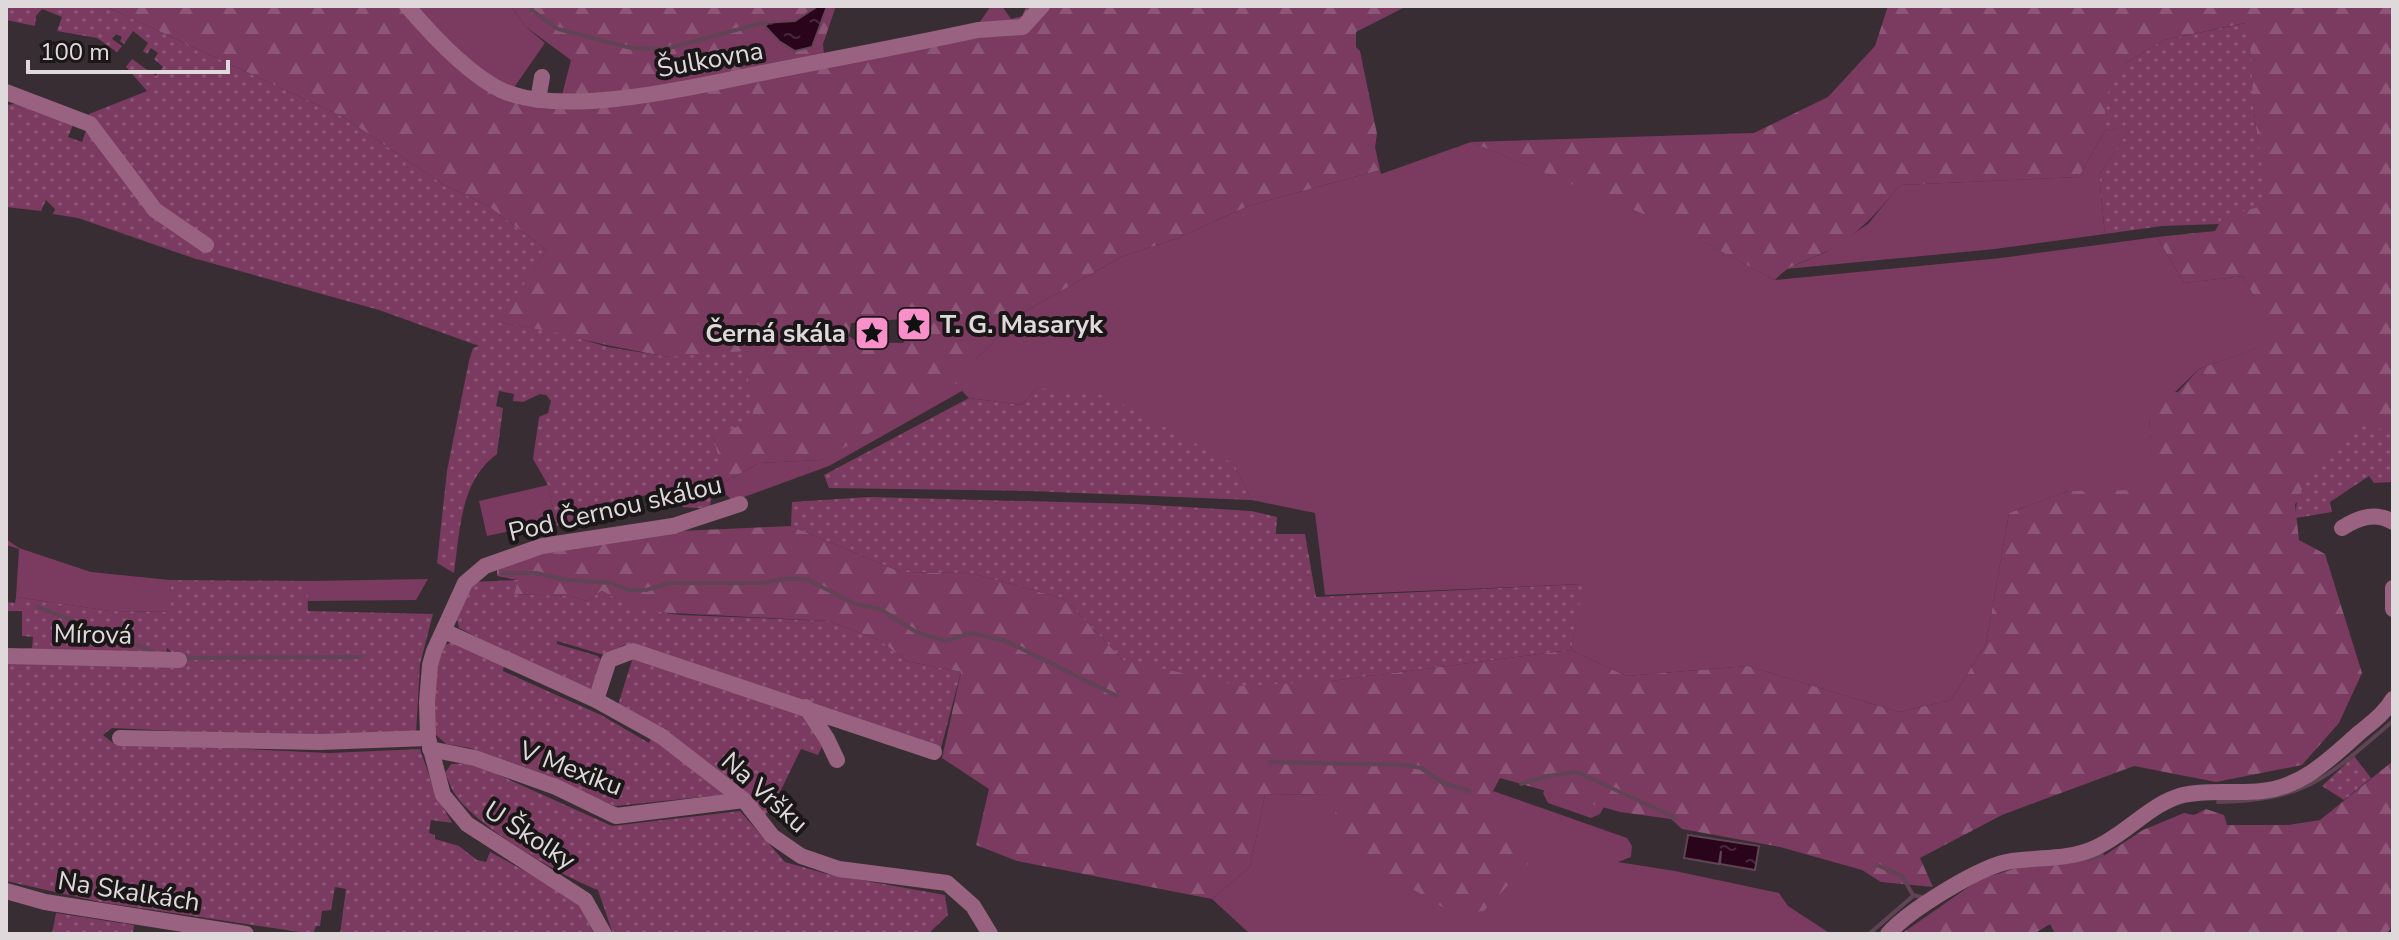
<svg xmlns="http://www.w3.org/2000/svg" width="2399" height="940" font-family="'Nunito Sans',sans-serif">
  <defs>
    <pattern id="forest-firs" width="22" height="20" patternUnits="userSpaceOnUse" patternTransform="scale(2)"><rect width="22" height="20" fill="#7b3a60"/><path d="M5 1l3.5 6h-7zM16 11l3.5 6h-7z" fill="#8d5676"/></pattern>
    <pattern id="park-dots" width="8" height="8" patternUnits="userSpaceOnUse" patternTransform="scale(2)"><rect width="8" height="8" fill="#7b3a60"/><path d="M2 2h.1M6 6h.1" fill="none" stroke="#8d5676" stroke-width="1.8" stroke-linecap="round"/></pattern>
    <pattern id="water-ripples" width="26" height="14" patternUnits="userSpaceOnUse" patternTransform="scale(2)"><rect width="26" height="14" fill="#29041b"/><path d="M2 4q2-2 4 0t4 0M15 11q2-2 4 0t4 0" fill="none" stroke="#48283c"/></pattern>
  </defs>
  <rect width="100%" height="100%" fill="#372d32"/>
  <path fill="#7b3a60" d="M415 6H511L526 27 545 43 513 89 481 73Z
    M2133 125 2099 175 2105 234 1995 249 1786 269 1824 253 1868 224 1900 185 2079 177 2105 130Z
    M1471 142 1674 226 1775 280 2001 258 2157 237 2184 283 2243 276 2279 340 2199 369 2149 417 2155 491H2068L2009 513 1986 644 1951 700 1899 712 1748 666 1626 676 1571 650 1582 584 1325 595 1315 513 1251 500 1234 464 1037 388 1021 405 969 398 962 391 829 466 733 501 724 493 712 489 759 463 822 460 974 361 1024 312 1121 257 1178 238 1248 206 1380 170 1381 174Z
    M548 485 556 521 487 536 479 501Z
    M6 539 19 548 91 572 170 580 172 612 110 611 16 597 19 549 6 545Z
    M428 579 416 600 307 601V581Z
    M1547 785 1605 805 1600 814 1591 818 1548 803 1543 793Z
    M1493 791 1627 838 1632 846 1631 857 1618 862 1675 871 1779 893 1788 906 1831 934H1250L1212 899 1250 867 1265 795 1320 794 1487 801Z"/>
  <path fill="url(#forest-firs)" fill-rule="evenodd" d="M105 6H415L481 73 513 89 562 95 571 60 526 27 511 6H836L823 44 824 55 980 22 990 7 1002 6 1011 19 1022 16 1027 6H1407L1356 32V47L1360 51 1377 134 1375 147 1380 170 1248 206 1178 238 1121 257 1024 312 974 361 970 376 822 460 759 463 712 489 709 488 723 478 713 436 670 357C612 348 556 332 498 322L547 250 488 206 444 185 343 117ZM903 319 913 321V330L903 343 857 342 849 336 851 323Z
    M1888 6H2393V429H2380L2295 504 2299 540 2325 554 2362 673 2339 723 2302 765 2216 782 2134 766 2002 815 1920 858 1933 887 1881 882 1862 870 1780 847 1682 829 1671 819 1620 812 1500 778 1487 802 1538 853 1484 911 1454 914 1328 838 1340 797 1320 794 1265 795 1250 867 1212 899 1017 861 976 845 989 789 942 758 961 672 906 661 879 640 829 621 651 612 629 605 602 591 587 601 570 596 514 594 517 580 497 576V569L534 555 679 531 791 526 901 572 971 573 1065 599 1123 660 1331 681 1571 650 1626 676 1748 666 1899 712 1951 700 1986 644 2009 513 2068 491 2154 490 2149 416 2164 393 2178 392 2199 369 2278 340 2243 276 2184 283 2157 237 2215 231 2223 217 2265 193 2254 113 2245 23 2164 40 2126 63 2105 100V130L2079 177 1900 185C1878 212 1857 236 1825 252 1806 262 1790 263 1775 280L1677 228 1471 142 1754 133 1828 97 1875 46Z
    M2393 761V926L2386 934H2055L2050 924 2034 934H1901L1980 879 2017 868 2105 855 2143 830 2184 813 2194 815 2206 809 2224 815 2227 825H2288L2320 820Z"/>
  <path fill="url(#park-dots)" d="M6 6H105L343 117 444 185 488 206 547 250 499 322 563 334 608 347 670 357 744 351 754 420 713 436 724 478 709 488 712 496 709 509 683 507 671 495 662 492 587 507 588 519 557 526 548 485 533 459 539 417 548 413 551 401 546 395 540 394 523 402 513 401 514 394 499 391 496 406 503 408 497 454C460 481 460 531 454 573L437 563 447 471 469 361 473 348 479 346 379 310 193 258 78 218 53 214 55 209 46 200 41 211 6 207V105L15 104 73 125 68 137 82 142 85 133 95 125 89 119V114L147 91 126 67 132 59 156 76 163 67 154 59 158 53 151 48 147 54 143 51 148 43 133 31 124 44 120 41 122 37 116 34 112 39 122 46 117 52 97 38 57 31 62 17 42 9 36 16 35 26 6 20Z
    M2246 23 2249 24 2254 113 2266 193 2262 206 2223 217 2219 224 2162 226 2105 234 2099 175 2132 126 2105 130V100L2118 71 2126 63 2164 40Z
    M1037 388 1105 395 1234 464 1251 500 1029 491 829 488 824 475 969 398 1021 405Z
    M2359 420 2380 429H2393V482L2374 483 2369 476 2330 502 2332 512 2296 518C2292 483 2336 444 2359 420Z
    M869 497 1137 504 1251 511 1277 517 1276 534H1305L1316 597 1583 584 1571 650 1331 681 1241 686 1123 660 1065 599 971 573 901 572 791 526 792 502Z
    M170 580 307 581 308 611 433 614 420 664 416 735 329 738 112 728 103 735 113 743 329 753 420 749 436 795 452 823 431 820 429 833 435 835V839L459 846 477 860 486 862 490 852 577 899 594 934H340L346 889 335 887 331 910 322 911 320 926H316L313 934 100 902 6 881V663L174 654 167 648 166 654 6 650 32 648 33 637 22 636V611H6V602L15 603 16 597 110 611 171 612Z
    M518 580 514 594 570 596 587 601 602 591C628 605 652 612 681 615L829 621 879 640 906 661 961 672 941 748 624 645 604 655 557 641V644L598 656 601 660 592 690 546 672 459 628 457 619 474 582Z
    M452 642 504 664 503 671 601 715 649 743 652 737 731 794 615 806 521 766 470 748 446 744 435 734 434 686 441 647Z
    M633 657 801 709 823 744 818 755 801 749 777 798 765 816 741 792 739 785 618 705Z
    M2354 756 2371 778 2344 800 2322 786Z
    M472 763 612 826 740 811 785 862 827 874 945 895 948 915 928 934H613L598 890C558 874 487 832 460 801 453 793 449 782 445 773L451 764Z
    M56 913 134 925 133 934H52Z"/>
  <path fill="url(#water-ripples)" stroke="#604455" stroke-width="2" d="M818 6H827L812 47 795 51 779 41 762 23 795 21Z
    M1688 835 1759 846 1755 870 1720 864 1721 851 1719 864 1684 858Z"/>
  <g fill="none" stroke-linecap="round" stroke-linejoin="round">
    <path stroke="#604455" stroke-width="4" d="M526 6 558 29 631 48 665 49 762 23 766 24
      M501 573H536L567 580 611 583 628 590H646L670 583H763L783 579H806L855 604 880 609 916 632 945 641 972 633 1006 641 1117 696
      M38 607 155 652
      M183 658 361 657
      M1270 762 1406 765 1421 768 1443 783 1469 791
      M1521 784 1548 776 1577 772 1676 818
      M2218 802C2309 800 2327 777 2393 721
      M2088 859 2102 855
      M1877 865 1902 876 1913 895 1925 898
      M1869 934 1913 896"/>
    <path stroke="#986280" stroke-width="16" d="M407 6C431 34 468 74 501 90 561 118 689 88 752 75 828 60 903 46 978 30L1023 27 1042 6
      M6 92 90 124 155 210 206 245
      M538 100 542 77
      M2342 528C2359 517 2375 512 2393 522
      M2393 588V609
      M444 631 596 700 661 736 744 800 772 836 801 856 839 869 947 883 973 906 990 934
      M6 656 179 660
      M596 700 609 660 633 651 934 752
      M806 707 827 739 837 760
      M120 738 320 742 428 738
      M430 749 475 758 556 787 616 816 744 800
      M6 891 45 902 246 934
      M604 934 585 900 467 824 443 795 428 738 427 702 430 665 434 651 465 583 485 566 542 546 673 526 740 504
      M1888 934C1908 911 1981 865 2012 861 2040 857 2069 860 2095 848 2127 834 2149 804 2183 795 2209 789 2236 794 2262 791 2302 787 2330 759 2359 733 2371 723 2385 713 2393 699"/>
  </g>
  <defs>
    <g id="sight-square" transform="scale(1.8)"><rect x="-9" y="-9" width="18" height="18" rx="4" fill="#f990ca" stroke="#1b1719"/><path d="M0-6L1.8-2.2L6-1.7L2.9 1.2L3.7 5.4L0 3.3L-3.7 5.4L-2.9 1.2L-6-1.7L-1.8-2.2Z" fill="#111"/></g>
  </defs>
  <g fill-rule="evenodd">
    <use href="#sight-square" x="914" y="324"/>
    <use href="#sight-square" x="872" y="333"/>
  </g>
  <g text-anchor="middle" stroke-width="8" stroke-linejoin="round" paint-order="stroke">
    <g font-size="26" fill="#e0d9dc" stroke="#1b1719">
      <text transform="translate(710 59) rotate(-10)" y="9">Šulkovna</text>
      <text transform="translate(615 508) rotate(-13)" y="9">Pod Černou skálou</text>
      <text transform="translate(93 634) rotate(1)" y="9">Mírová</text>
      <text transform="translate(571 768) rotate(21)" y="9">V Mexiku</text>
      <text transform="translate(765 792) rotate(42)" y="9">Na Vršku</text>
      <text transform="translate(530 835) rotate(33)" y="9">U Školky</text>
      <text transform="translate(129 891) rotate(9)" y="9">Na Skalkách</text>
    </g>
    <g font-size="26" font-weight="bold" fill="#e0d9dc" stroke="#1b1719" text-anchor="start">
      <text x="940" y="333">T. G. Masaryk</text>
      <text x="846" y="342" text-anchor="end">Černá skála</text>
    </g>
  </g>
  <rect width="2399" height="940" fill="none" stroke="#e0d9dc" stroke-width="16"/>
  <path d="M28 60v12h200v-12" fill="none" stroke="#e0d9dc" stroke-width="4"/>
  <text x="40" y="60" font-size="24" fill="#e0d9dc" stroke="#1b1719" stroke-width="6" paint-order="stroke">100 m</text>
</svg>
